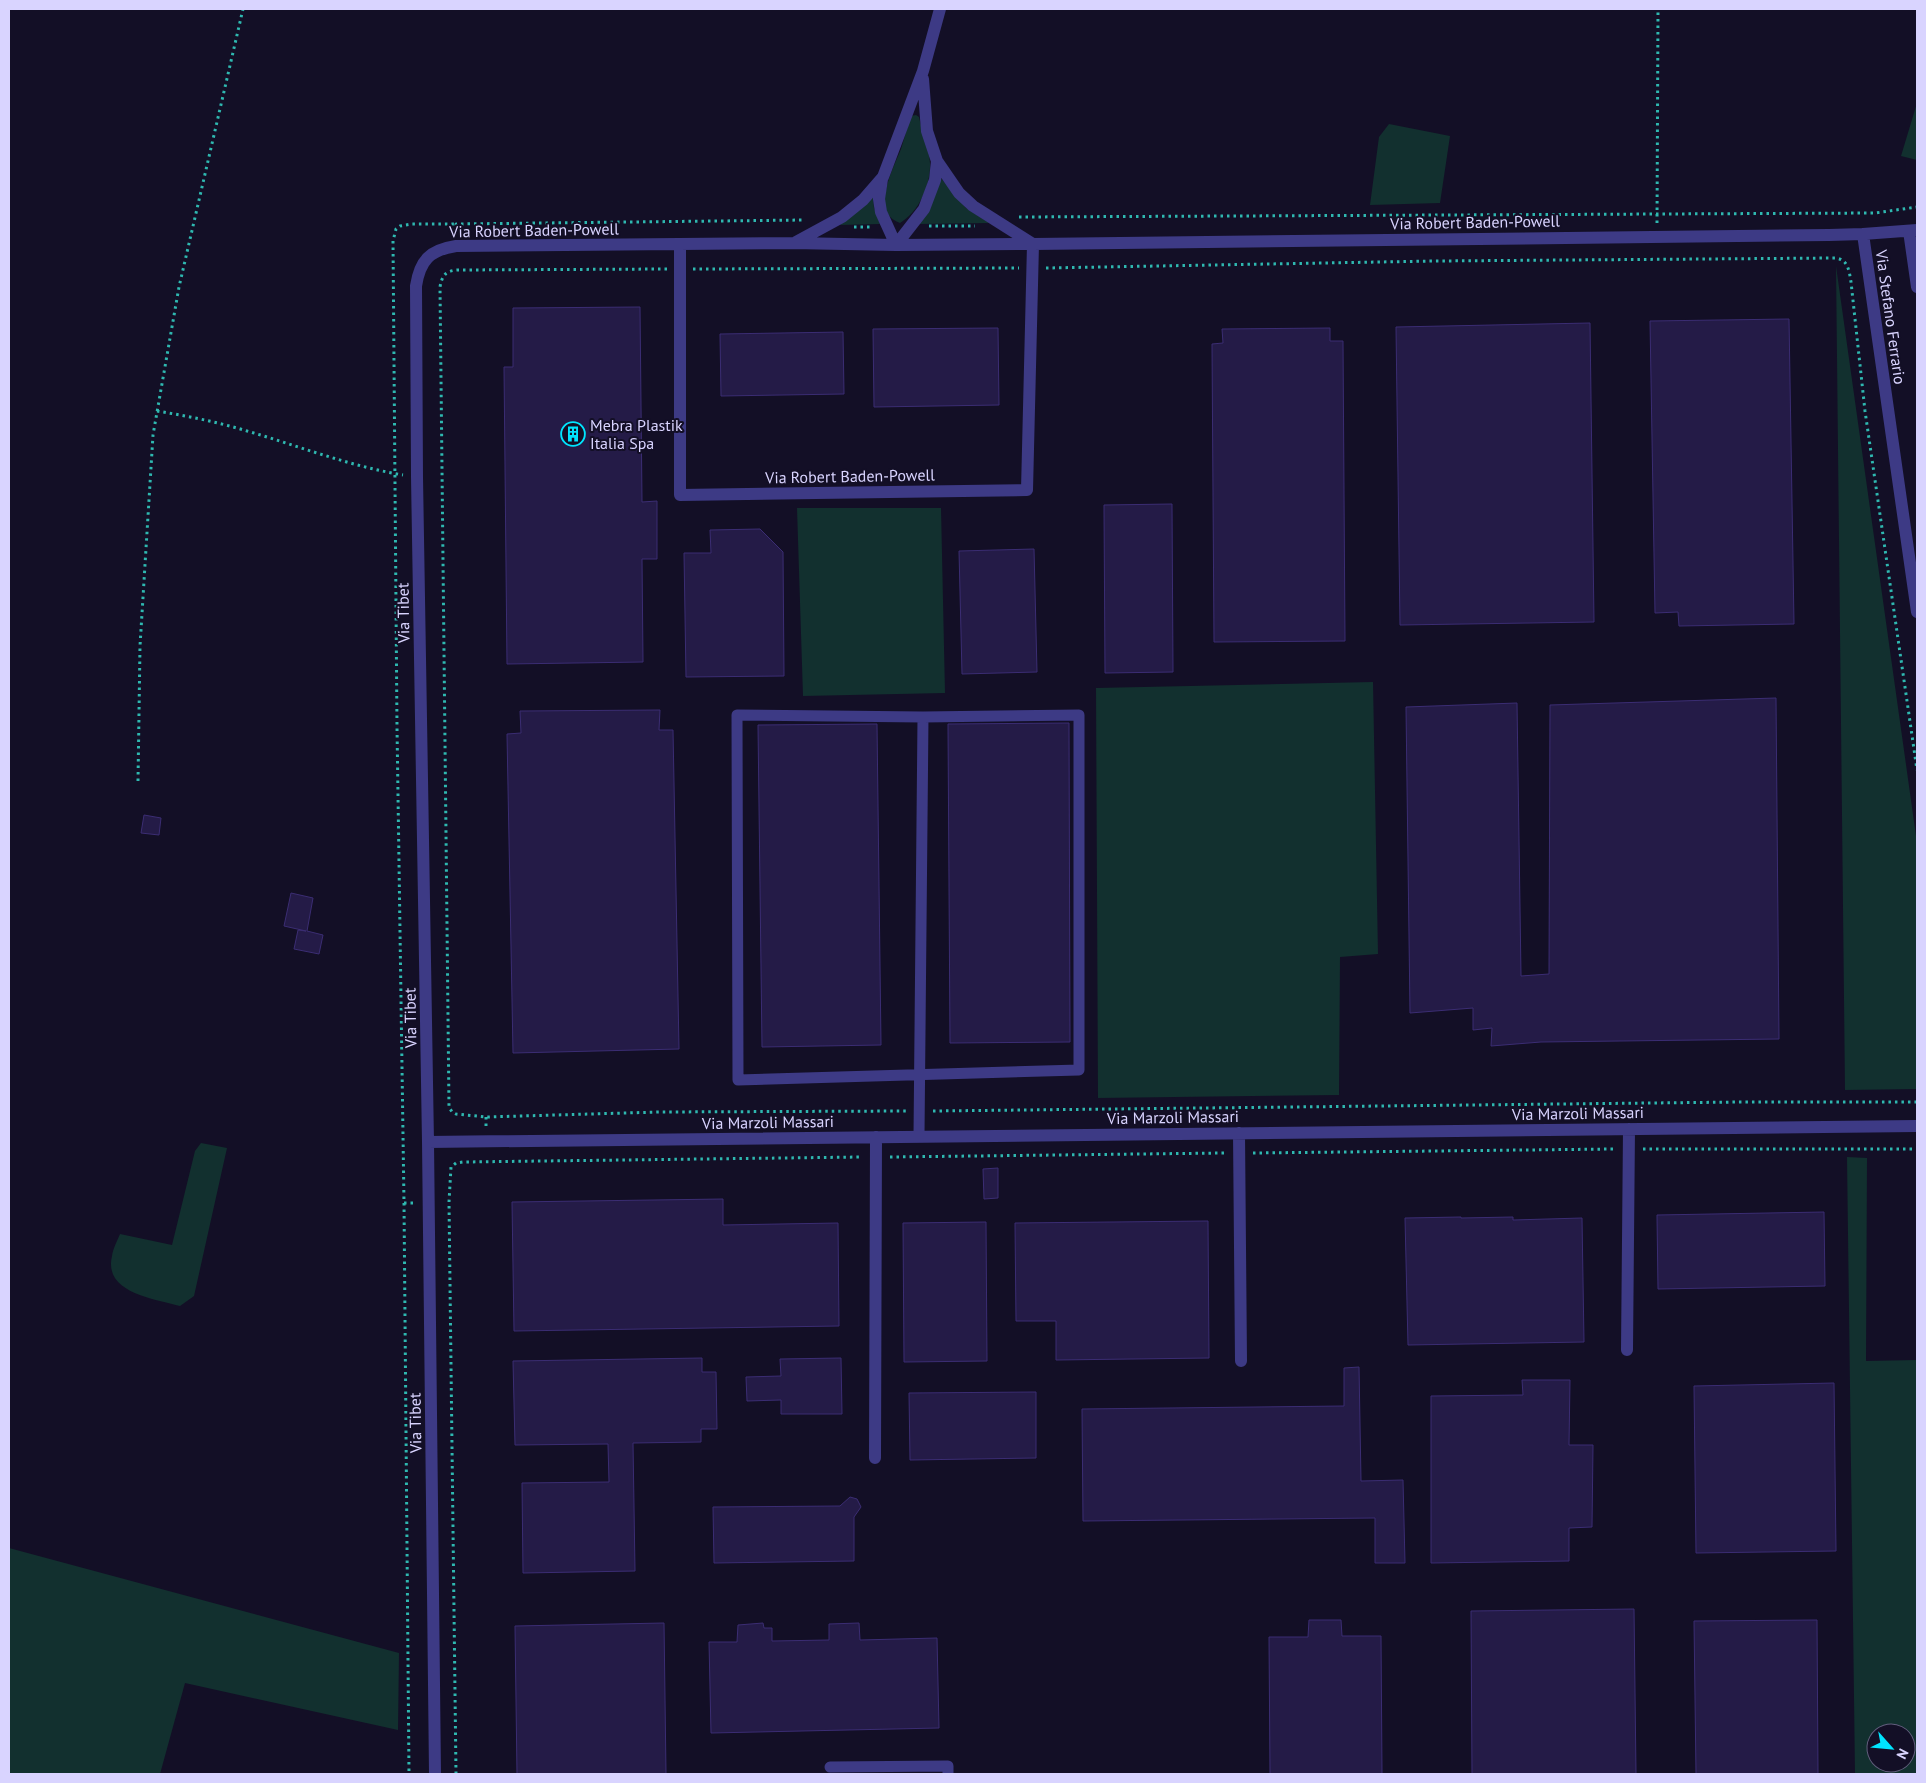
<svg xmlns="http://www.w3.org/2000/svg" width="1926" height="1783" font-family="'PT Sans',sans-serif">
  <rect width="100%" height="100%" fill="#130f26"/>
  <path fill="#12302f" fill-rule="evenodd" d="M1917 103V160L1901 156Z
    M916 115 919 117C922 132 929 147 930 163 931 184 919 212 900 223 869 213 894 167 901 149 904 139 907 129 910 119L911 116Z
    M1389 124 1450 136 1440 203 1370 205 1379 137Z
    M940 177 966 208 989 223 918 224Z
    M873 196 874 208 880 224 840 225Z
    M1836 266 1917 843V1089L1845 1090Z
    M797 508H941L945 693 803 696Z
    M1373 682 1378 954 1340 957 1339 1095 1098 1098 1096 688Z
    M201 1143 227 1148 194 1296 180 1306C155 1299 103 1293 112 1256 113 1249 117 1241 120 1234L172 1245 195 1151Z
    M1847 1157 1867 1158 1866 1361 1917 1360V1774H1855ZM1876 1733H1906V1763H1876Z
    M9 1548 399 1653 398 1730 185 1683 160 1774H9Z"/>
  <path fill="#241b47" stroke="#3b2d73" d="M640 307 642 502 657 501V559H642L643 662 507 664 504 367H513V308Z
    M1789 319 1794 624 1679 626 1678 612 1655 613 1650 321Z
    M1590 323 1594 622 1400 625 1396 327Z
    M998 328 999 405 874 407 873 329Z
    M1330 328V341H1343L1345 641 1214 642 1212 344 1223 343 1222 329Z
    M843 332 844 394 721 396 720 334Z
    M1172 504 1173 672 1105 673 1104 505Z
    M760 529 783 552 784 676 686 677 684 553H711L710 530Z
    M1034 549 1037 672 962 674 959 551Z
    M1776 698 1779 1039 1541 1042 1491 1046 1492 1028 1473 1030V1008L1410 1013 1406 707 1517 703 1521 976 1549 974 1550 705Z
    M660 710 659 730H673L679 1049 513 1053 507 734 521 733 520 711Z
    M1069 723 1070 1042 950 1043 948 724Z
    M877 724 881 1045 762 1047 758 725Z
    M144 815 161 818 159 835 141 833Z
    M291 893 313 898 307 931 323 935 319 954 294 949 298 930 306 931 284 926Z
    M998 1168V1198L984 1199 983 1169Z
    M723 1199V1225L838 1223 839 1326 514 1331 512 1202Z
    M1824 1212 1825 1286 1658 1289 1657 1215Z
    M1461 1217V1218L1513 1217V1220L1582 1218 1584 1342 1408 1345 1405 1218Z
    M1208 1221 1209 1358 1056 1360V1321H1016L1015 1223Z
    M986 1222 987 1361 904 1362 903 1223Z
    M702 1358V1372H716L717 1429H701V1442L633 1443 635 1571 523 1573 522 1483 609 1482 608 1444 515 1445 513 1361Z
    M841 1358 842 1414H781V1400L747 1401 746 1377 781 1376 780 1359Z
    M1359 1367 1361 1481 1403 1480 1405 1563H1375V1518L1083 1521 1082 1409 1344 1406V1368Z
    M1522 1380H1570L1569 1445H1593L1592 1527 1569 1528V1561L1431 1563V1396L1523 1395Z
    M1834 1383 1836 1551 1696 1553 1694 1386Z
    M1036 1392V1458L910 1460 909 1393Z
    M850 1497 857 1499 861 1507 854 1517V1561L714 1563 713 1507 840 1506Z
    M1634 1609 1636 1774H1472L1471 1611Z
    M1309 1620H1341L1342 1636H1381L1382 1774H1270L1269 1637H1308Z
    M1817 1620 1818 1774H1696L1694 1621Z
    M664 1623 666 1774H517L515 1626Z
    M763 1623 764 1628H772V1641L829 1640V1624L859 1623 860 1640 937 1638 939 1728 711 1733 709 1642H737L738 1625Z"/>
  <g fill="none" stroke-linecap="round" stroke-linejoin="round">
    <path stroke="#2fb8b0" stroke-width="3" stroke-dasharray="2.5 4" stroke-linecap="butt" d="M1019 217 1875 213 1917 207
      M1657 223 1658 9
      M929 226H975
      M854 227H873
      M456 232V224L804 220
      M1046 268 1435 261 1836 258C1848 260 1849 270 1851 282L1865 411 1917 770
      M667 269 457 270C445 271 442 276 440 287L449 1107 452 1112 456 1114 486 1117 660 1112 907 1111
      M693 269 1019 268
      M157 411C187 416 218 422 247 431 299 446 349 466 403 475
      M138 781 140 646 153 435 179 287 243 9
      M933 1111 1741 1102H1917
      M486 1117V1128
      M1643 1149H1917
      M1253 1153 1614 1149
      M890 1157 1224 1153
      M404 1203 409 1774
      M413 1203H404L397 727 393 241 396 229 400 226 412 224H456
      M456 1774 449 1202 451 1167 456 1163 463 1162 862 1157"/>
    <path stroke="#3d3a85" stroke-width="11" d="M919 1136 923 717 737 715 738 1080 1079 1070V715L923 717
      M830 1767 948 1766V1774"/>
    <path stroke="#3d3a85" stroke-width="12" d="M937 161 959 193 973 206 1033 244
      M882 179 879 199 881 212 896 245
      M1909 231 1917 287
      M1863 234 1917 612
      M796 242 842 217 863 200 883 177 923 71 940 9
      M680 244V495L1027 490 1033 244
      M896 245 924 209 935 180 937 161 927 131 923 79
      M1239 1133 1241 1361
      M428 1142 1917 1126
      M1627 1350 1629 1129
      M875 1458 876 1137
      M435 1774 428 1142 417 477 416 286C420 260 430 250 456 246L793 243 896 245 1033 244 1829 235 1863 234 1917 230"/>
  </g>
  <defs>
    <g id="building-ring" transform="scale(1.25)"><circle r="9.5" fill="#130f26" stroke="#00e5ff" stroke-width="1.5"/><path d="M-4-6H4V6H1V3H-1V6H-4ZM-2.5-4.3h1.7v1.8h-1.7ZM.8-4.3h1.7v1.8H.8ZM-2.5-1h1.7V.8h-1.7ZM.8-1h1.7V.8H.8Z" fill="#00e5ff"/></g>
  </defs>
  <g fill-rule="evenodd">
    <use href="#building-ring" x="573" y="434"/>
  </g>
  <g text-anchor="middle" stroke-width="4" stroke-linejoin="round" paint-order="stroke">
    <g font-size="16" fill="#d9d4ff" stroke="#130f26">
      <text transform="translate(1475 222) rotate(-1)" y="6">Via Robert Baden-Powell</text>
      <text transform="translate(534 230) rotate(-1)" y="6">Via Robert Baden-Powell</text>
      <text transform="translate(1891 317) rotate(82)" y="6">Via Stefano Ferrario</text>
      <text transform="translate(850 476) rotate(-1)" y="6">Via Robert Baden-Powell</text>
      <text transform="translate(403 613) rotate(-91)" y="6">Via Tibet</text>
      <text transform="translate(410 1018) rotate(-91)" y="6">Via Tibet</text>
      <text transform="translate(1578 1113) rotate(-1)" y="6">Via Marzoli Massari</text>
      <text transform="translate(1173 1117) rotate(-1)" y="6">Via Marzoli Massari</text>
      <text transform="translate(768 1122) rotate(-1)" y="6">Via Marzoli Massari</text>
      <text transform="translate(415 1423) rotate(-91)" y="6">Via Tibet</text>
    </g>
    <g font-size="16" fill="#d9d4ff" stroke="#130f26" text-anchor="start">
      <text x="590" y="431">Mebra Plastik<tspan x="590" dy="18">Italia Spa</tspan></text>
    </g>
  </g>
  <rect width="1926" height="1783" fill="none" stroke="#d9d4ff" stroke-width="20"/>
  <g transform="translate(1891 1748) rotate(117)"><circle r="24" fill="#130f26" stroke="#625e7d"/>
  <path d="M0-4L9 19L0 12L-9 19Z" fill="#00e5ff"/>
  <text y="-8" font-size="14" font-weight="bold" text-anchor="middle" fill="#d9d4ff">N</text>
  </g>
</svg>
